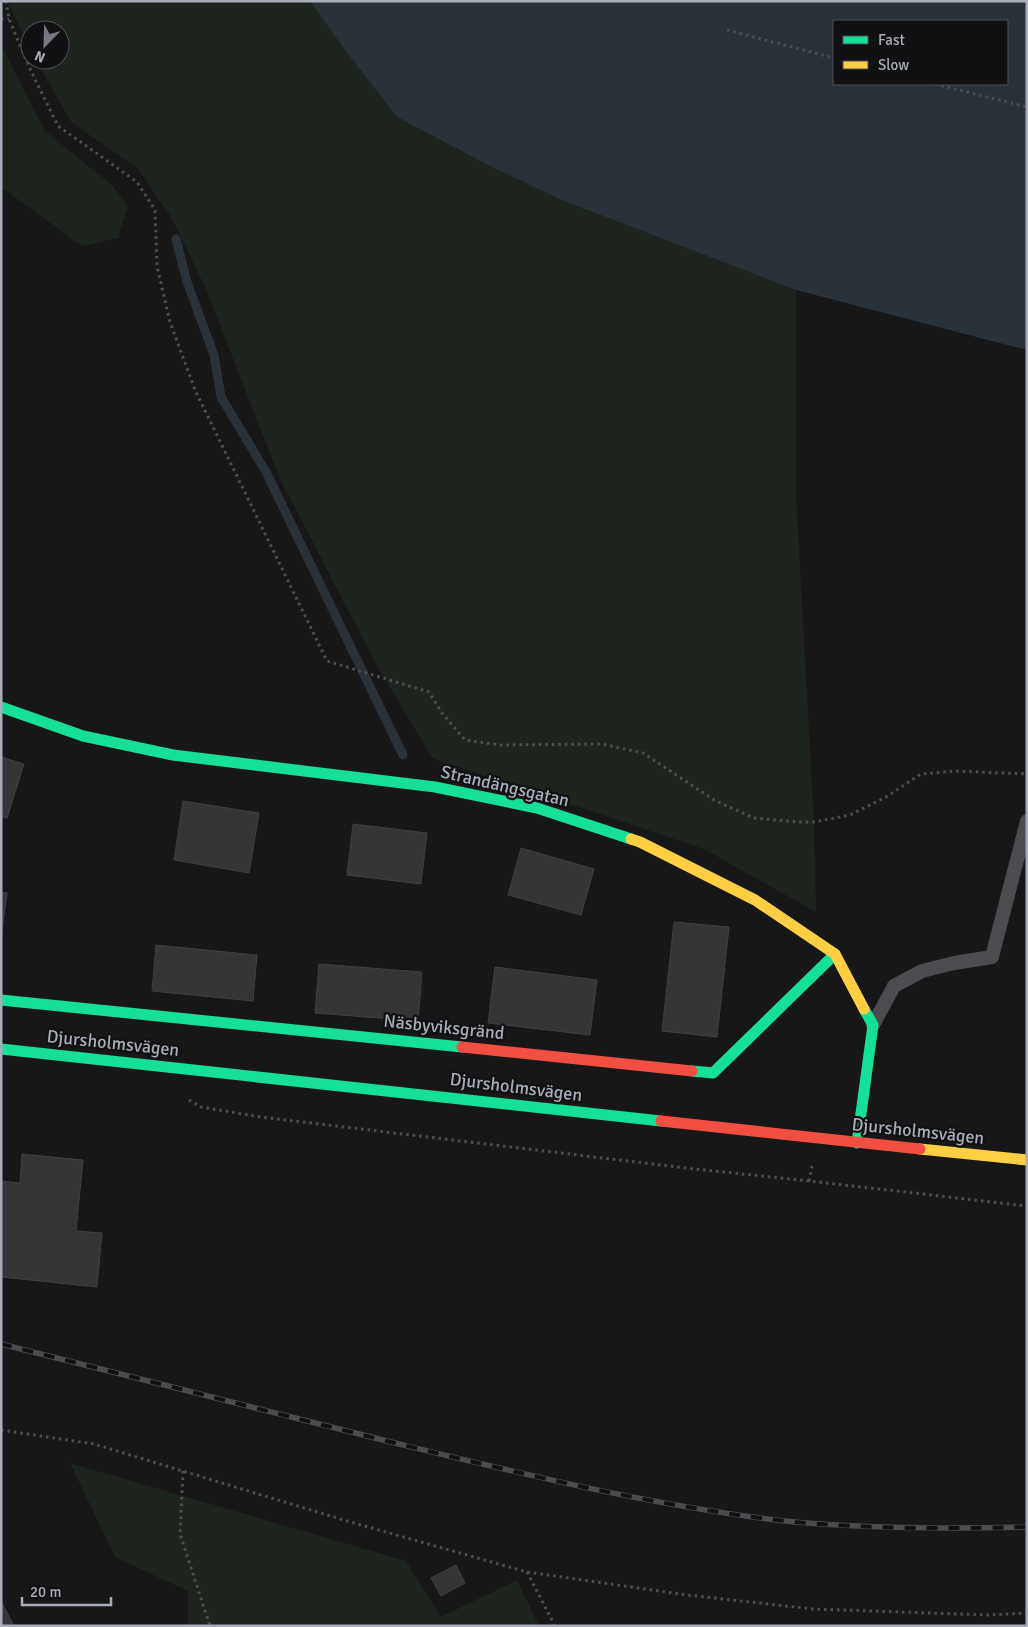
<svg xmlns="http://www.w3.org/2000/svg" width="1028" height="1627" font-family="Signika,sans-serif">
  <rect width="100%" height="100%" fill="#171717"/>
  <path fill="#1d241e" d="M7 1H311L342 46 397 117 488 165 559 199 796 290V495L814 822 816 912 704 849 432 758 376 664 280 479 205 287 170 215 137 168 71 122 36 60H60V30H30V48Z
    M1 45 45 131 113 186 128 206 118 238 82 246 1 187Z
    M70 1463 406 1561 441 1617 517 1580 539 1626H188V1591L115 1557Z"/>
  <path fill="#2a3239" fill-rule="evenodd" d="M310 1H1027V350L796 290 559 199 488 165 397 117 342 46ZM834 21H1007V84H834Z"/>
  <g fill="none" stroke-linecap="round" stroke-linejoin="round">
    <path stroke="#2a3239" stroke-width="9" d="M176 239 187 282 214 355 221 397 266 472 403 755"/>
  </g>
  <path fill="#353536" stroke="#3f4043" d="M1 757 24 764 7 818 1 816Z
    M183 801 259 813 249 873 174 860Z
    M353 824 427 833 421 884 347 875Z
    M521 848 594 869 581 915 508 895Z
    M1 892 7 893 1 938Z
    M674 922 729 927 717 1037 662 1031Z
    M156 945 257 955 253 1001 152 991Z
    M319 964 422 972 418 1021 315 1013Z
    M495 967 597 980 590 1035 488 1023Z
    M22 1154 83 1160 76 1231 102 1233 97 1287 1 1277V1181L20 1183Z
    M456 1565 465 1583 441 1596 431 1578Z
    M1 1601 14 1626H1Z"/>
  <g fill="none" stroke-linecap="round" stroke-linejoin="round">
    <path stroke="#4d4e52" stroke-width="3" stroke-dasharray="2.5 4" stroke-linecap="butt" d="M6 1 9 19 31 71 58 126 137 182 155 210 157 266 170 322 195 390 327 661 429 692 442 713 465 740 500 745 602 744 643 753 714 800 754 818 798 822H814L850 815 886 797 921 774 955 771 1027 774
      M1 19H9
      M727 30 834 58
      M935 84 1027 107
      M189 1100 201 1107 261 1117 686 1168 809 1181 1027 1206
      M809 1181 812 1166
      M1 1430 94 1444 347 1521 527 1572 687 1595 813 1609 988 1615 1027 1613
      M183 1471 180 1534 210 1626
      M527 1572 555 1626"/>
    <path stroke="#4b4c50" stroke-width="14" d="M873 1025 894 986 922 971 954 963 992 957 1027 821"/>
    <path stroke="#16e098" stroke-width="11" d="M1 707 83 736 173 755 435 787 537 808 631 839
      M1 1000 462 1047
      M1 1049 661 1121
      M692 1071 713 1073 835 954
      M857 1143 873 1025 864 1009"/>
    <path stroke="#ffcf43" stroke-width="11" d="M631 839 640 842 755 900 835 954 864 1009
      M920 1149 1027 1160"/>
    <path stroke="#f24e42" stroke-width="11" d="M462 1047 692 1071
      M661 1121 920 1149"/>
    <g stroke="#4b4c4f" stroke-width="5.5">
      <path id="rail" d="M1 1344C134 1377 266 1411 399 1444 527 1475 654 1506 785 1521 866 1529 946 1529 1027 1527"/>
    </g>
    <use href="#rail" stroke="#111113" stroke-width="4" stroke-dasharray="11" stroke-linecap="butt"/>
  </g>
  <g text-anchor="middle" stroke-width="4.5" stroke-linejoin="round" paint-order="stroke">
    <g font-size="18" fill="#a8adb8" stroke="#111113">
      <text transform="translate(505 786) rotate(13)" y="6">Strandängsgatan</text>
      <text transform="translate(444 1027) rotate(6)" y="6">Näsbyviksgränd</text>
      <text transform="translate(113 1043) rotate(6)" y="6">Djursholmsvägen</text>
      <text transform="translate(516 1087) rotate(7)" y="6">Djursholmsvägen</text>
      <text transform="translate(918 1131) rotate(6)" y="6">Djursholmsvägen</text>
    </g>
  </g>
  <rect width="1028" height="1627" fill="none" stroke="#a8adb8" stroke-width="5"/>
  <rect x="833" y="20" width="175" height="65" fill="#111113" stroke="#4d4f55"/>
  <rect x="843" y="36" width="25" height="8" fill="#16e098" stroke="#4d4f55"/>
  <text x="878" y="45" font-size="15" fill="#a8adb8">Fast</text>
  <rect x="843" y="61" width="25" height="8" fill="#ffcf43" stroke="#4d4f55"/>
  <text x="878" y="70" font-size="15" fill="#a8adb8">Slow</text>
  <g transform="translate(45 45) rotate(203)"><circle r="24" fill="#111113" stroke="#4d4f55"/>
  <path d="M0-4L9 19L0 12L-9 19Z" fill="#757880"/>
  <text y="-8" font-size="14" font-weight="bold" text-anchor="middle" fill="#a8adb8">N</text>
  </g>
  <path d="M22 1597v8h89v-8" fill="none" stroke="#a8adb8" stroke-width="2.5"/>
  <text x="30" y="1597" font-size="15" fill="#a8adb8" stroke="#111113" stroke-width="4" paint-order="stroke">20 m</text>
</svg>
